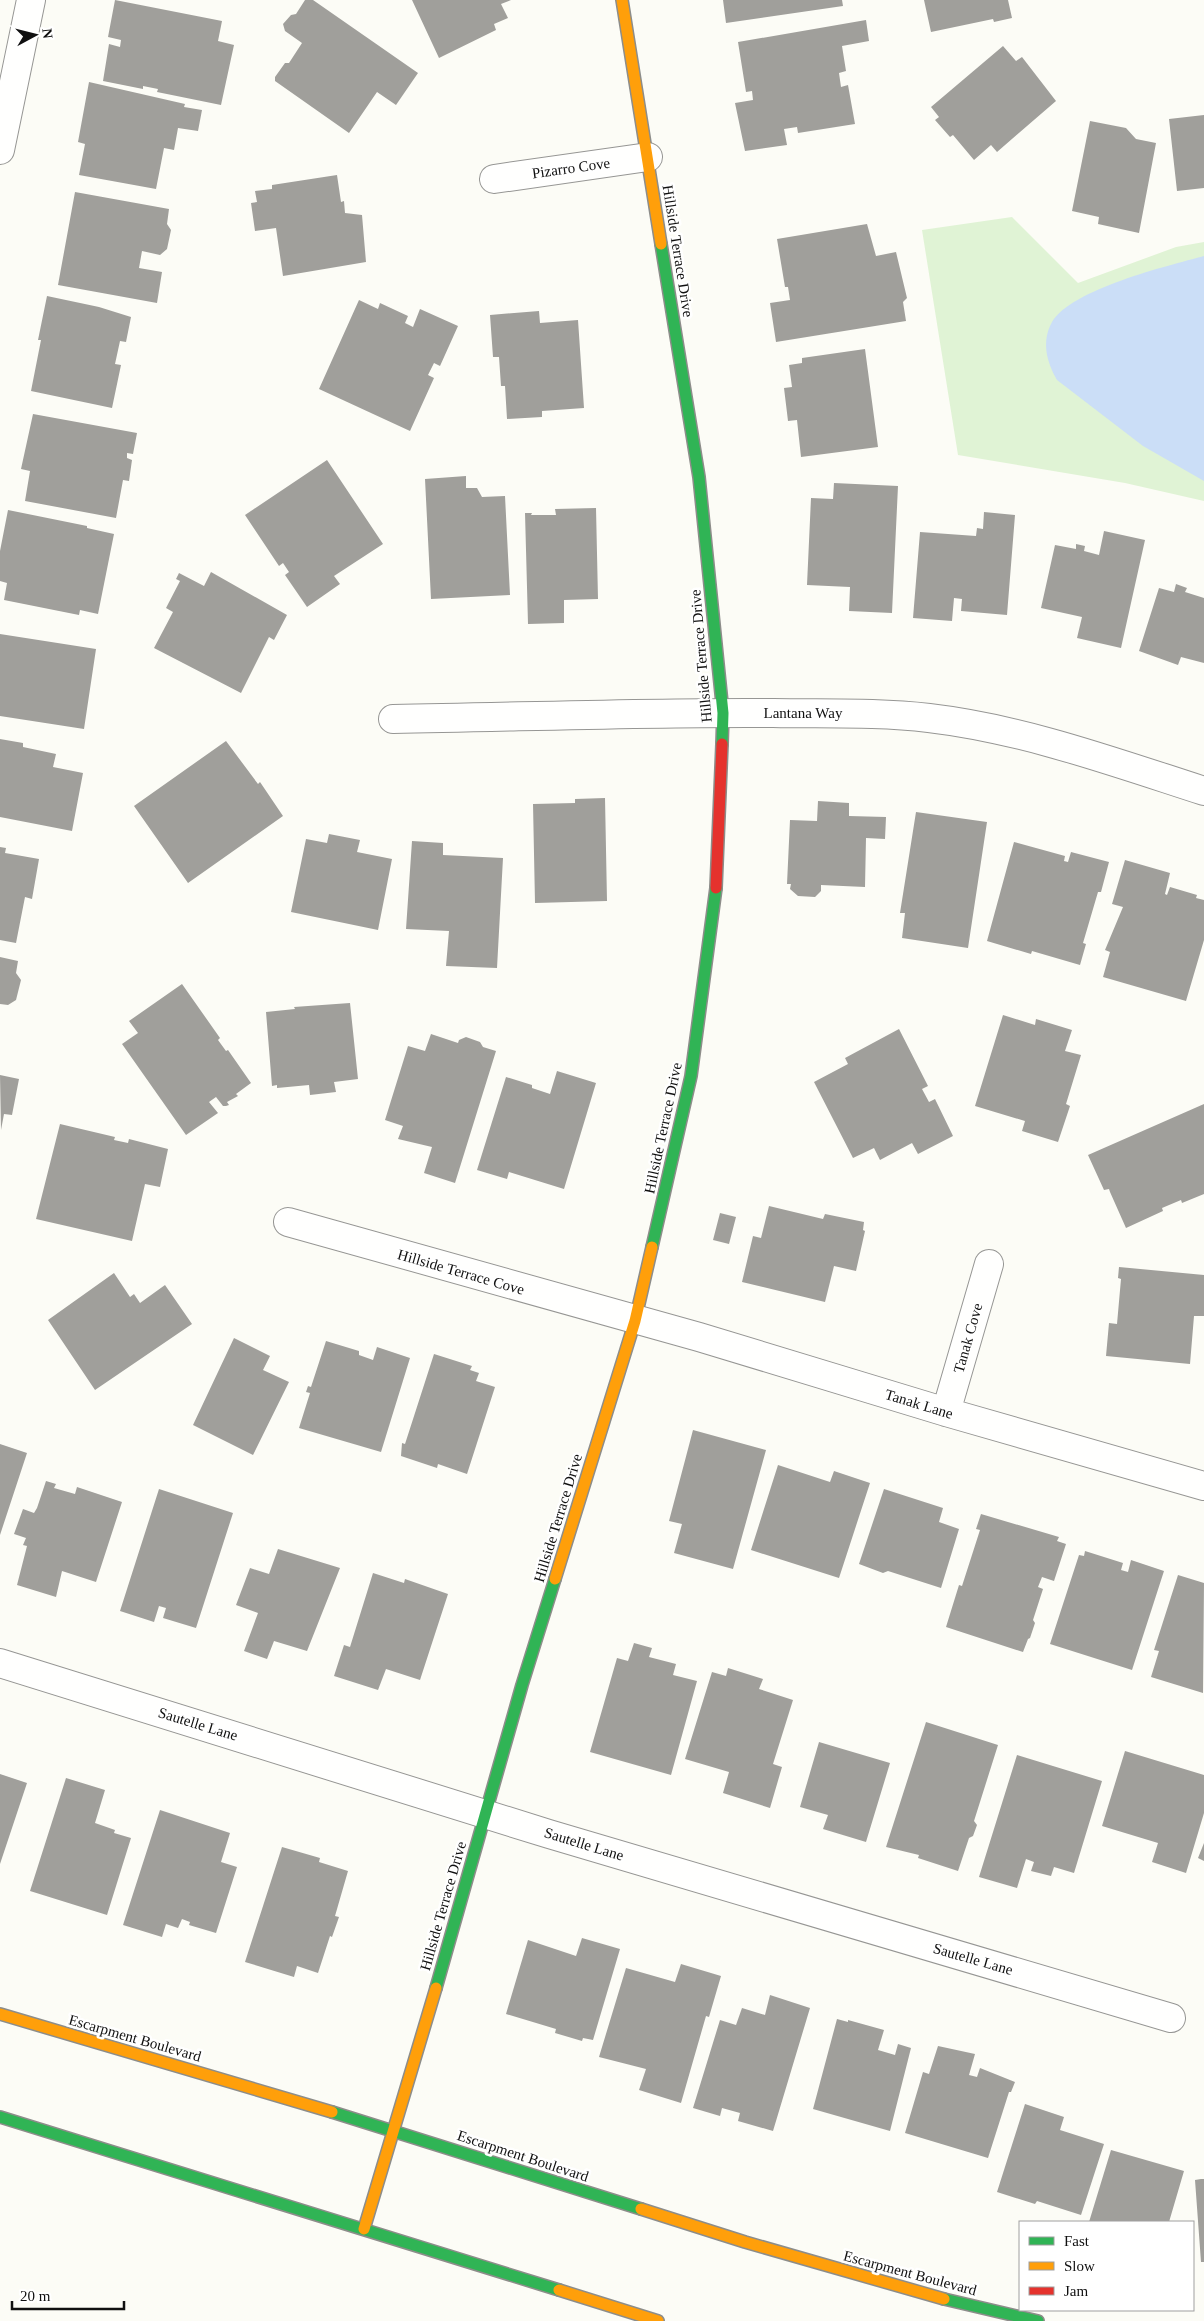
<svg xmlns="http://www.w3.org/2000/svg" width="1204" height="2321" font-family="Georgia,serif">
  <rect width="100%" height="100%" fill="#fcfcf6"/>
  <path fill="#e0f3d5" d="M1012 217 1078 283 1176 247 1204 242V501L1125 483 958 455 922 230Z"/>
  <path fill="#cbdef7" d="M1204 256V481L1143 446 1057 380C1047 362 1041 342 1052 322 1072 289 1167 266 1204 256Z"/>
  <path fill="#a09f9b" d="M115 0 222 21 218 41 234 45 221 105 157 92 158 89 143 86V89L103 81 109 44 120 47 121 40 108 37Z
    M305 0H313L418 73 396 105 377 92 349 133 275 81V77L285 63H289L302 43 285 31 283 24 291 15 296 14Z
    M412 0H511L501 4 508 18 494 24 496 30 439 58Z
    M723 0H842L843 6 726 23Z
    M924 0H1008L1012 18 994 22 993 19 931 32Z
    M866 20 869 41 842 46 846 71 839 73 841 87 848 85 855 124 798 133 797 127 784 129 787 145 745 151 735 103 753 100 752 91 746 92 738 42Z
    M1003 46 1016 61 1022 57 1056 101 997 152 991 145 974 160 953 135 950 137 935 120 939 117 931 107Z
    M89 82 185 104 184 107 202 110 198 131 178 128 174 150 164 148 156 189 79 175 85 144 78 142Z
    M1204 115V188L1177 191 1169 119Z
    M1090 121 1126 128 1136 139 1156 143 1139 233 1098 224 1099 217 1072 211Z
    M337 175 341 202 344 201 345 213 362 215 366 262 283 276 276 228 255 231 251 203 257 202 255 191 272 189V185Z
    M75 192 169 209 167 224 171 230 167 249 160 255 142 251 139 268 162 272 157 303 58 285Z
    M867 224 876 256 896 252 907 298 903 302 906 321 776 342 770 303 790 300 788 287H785L777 239Z
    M47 296 99 307 131 317 126 342 120 341 115 364 121 365 112 408 31 391 41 340H38Z
    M359 300 378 309 380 303 408 316 405 323 413 327 420 309 458 326 440 366 434 363 428 375 434 378 410 431 319 389Z
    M539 311 540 323 578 320 584 408 542 411V417L507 419 505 386H501L499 357H493L490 315Z
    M865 349 878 447 801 457 797 420 788 421 784 388 792 387 789 365 802 363V358Z
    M33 414 137 433 133 454 127 453V458L132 460 129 481 123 480 116 518 25 501 30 471 21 469Z
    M327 460 383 544 334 576 340 584 307 607 285 575 289 572 283 563 279 566 245 515Z
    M466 476V488H477L482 497 505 496 510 595 431 599 425 479Z
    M834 483 898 486 892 613 849 611 850 587 807 585 811 498 833 499Z
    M596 508 598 599 564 600V623L528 624 525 513H532L531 515H556L555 509Z
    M8 510 87 526V528L114 534 98 614 80 610 79 615 4 600 7 583 0 581V551Z
    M984 512 1015 515 1007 615 961 611 962 599 954 598 952 621 913 618 920 532 976 536 977 528 983 529Z
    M1104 531 1145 540 1121 648 1077 638 1082 617 1041 608 1055 545 1076 549V544L1085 546 1084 551 1099 555Z
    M211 572 287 615 274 640 269 637 241 693 154 648 173 612 166 608 180 581 176 579 179 573 204 586Z
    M1176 584 1187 588 1185 592 1204 598V663L1181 657 1178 665 1139 651 1159 588 1174 592Z
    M0 634 96 649 84 729 0 716Z
    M0 739 23 743V747L56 754 53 767 83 773 72 831 0 817Z
    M226 741 258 784 260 782 283 816 188 883 134 806Z
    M605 798 607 901 535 903 533 804 575 803V799Z
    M818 801 849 803V816L886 817 885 839 866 838 865 887 821 885V891L815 897 798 896 790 889 791 884H787L790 820 817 821Z
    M916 812 987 822 968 948 902 938 905 913H900Z
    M329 834 360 840 357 852 392 859 378 930 291 912 306 839 327 843Z
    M412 841 443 843V855L503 858 497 968 446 966 449 931 406 929Z
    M1014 842 1065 856 1064 861 1068 862 1071 852 1109 862 1101 892H1098L1083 943 1086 944 1080 965 1032 951 1031 954 987 941Z
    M0 847 6 848 5 853 39 859 32 899 25 897 16 943 0 940Z
    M1125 860 1170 873 1165 894 1167 895 1170 887 1197 895 1196 898 1204 900V940L1186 1001 1103 977 1110 952 1105 950 1123 907 1112 904Z
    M0 957 18 961 16 973 21 980 16 1000 8 1005 0 1004Z
    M182 984 220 1038 218 1040 226 1051 228 1050 251 1083 236 1094 238 1096 227 1102 229 1105 226 1106H223L216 1097 209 1102 218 1113 186 1135 122 1044 138 1033 129 1021Z
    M350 1003 358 1079 334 1082 336 1092 310 1095 309 1085 277 1088V1085L272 1086 266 1012 295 1009 294 1007Z
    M1003 1015 1035 1025 1036 1019 1072 1030 1065 1051 1081 1055 1066 1104 1070 1106 1058 1142 1022 1131 1025 1121 975 1106Z
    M899 1029 928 1086 922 1089 929 1102 935 1099 953 1136 918 1154 912 1143 880 1160 874 1148 853 1158 814 1082 848 1064 845 1058Z
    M431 1034 458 1043 459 1040 466 1037 480 1042 483 1047 496 1051 455 1183 424 1173 432 1147 398 1139 403 1126 385 1120 408 1046 425 1051Z
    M557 1071 596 1083 564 1189 509 1172 507 1179 477 1170 506 1077 532 1085V1088L550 1094Z
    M0 1075 19 1079 12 1115 4 1114 1 1130Z
    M1204 1104V1194L1182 1203 1181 1200 1162 1208 1163 1211 1126 1228 1110 1192 1109 1189 1104 1190 1088 1155Z
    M60 1124 115 1137 114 1140 128 1143 129 1139 168 1149 160 1187 145 1184 132 1241 36 1219Z
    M769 1206 823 1219 825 1214 864 1222 863 1230 865 1231 856 1271 834 1266 825 1302 742 1282 753 1236 761 1238Z
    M720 1213 736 1217 729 1244 713 1240Z
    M1119 1267 1204 1275V1316H1194L1190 1364 1106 1356 1109 1323 1117 1324 1121 1279 1118 1278Z
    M114 1273 130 1297 134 1294 140 1303 165 1285 192 1324 95 1390 48 1320Z
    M234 1338 270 1356 263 1370 289 1382 253 1455 193 1425Z
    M326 1341 359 1351V1355L373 1360 377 1347 410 1358 381 1452 299 1428 310 1393 306 1392 308 1386 311 1387Z
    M434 1354 472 1366 470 1370 479 1373 476 1381 495 1387 467 1474 438 1464 437 1468 401 1456 402 1443 405 1444Z
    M693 1430 766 1450 733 1569 674 1553 682 1524 669 1521Z
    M0 1444 27 1453 0 1535Z
    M778 1465 830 1482 834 1471 870 1483 839 1578 751 1550Z
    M46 1481 56 1484 54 1488 75 1494 77 1487 122 1502 96 1582 62 1571 56 1597 17 1585 27 1546 23 1545 26 1538 14 1534 23 1509 34 1513 37 1508Z
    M159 1489 233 1513 196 1628 163 1618 166 1608 159 1606 154 1622 120 1611Z
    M884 1489 943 1508 939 1522 959 1529 941 1588 888 1571 883 1573 859 1564Z
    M981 1514 1059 1537 1057 1541 1066 1544 1054 1581 1042 1577 1038 1587 1043 1589 1033 1620 1035 1623 1030 1638 1028 1639 1023 1652 946 1627 959 1585 962 1586 980 1530 976 1529Z
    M278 1549 340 1568 307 1651 274 1641 267 1659 244 1651 258 1613 236 1605 250 1568 269 1574Z
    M1085 1551 1123 1563 1121 1570 1128 1572 1131 1560 1164 1571 1132 1670 1050 1644 1079 1555 1084 1556Z
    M373 1573 404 1583 405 1579 448 1594 420 1680 386 1669 378 1690 334 1676 344 1645 350 1647Z
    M1178 1575 1204 1583 1203 1693 1151 1677 1159 1651 1154 1650Z
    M634 1643 652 1648 649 1657 676 1664 673 1675 697 1681 671 1775 590 1752 617 1658 628 1661Z
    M728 1668 763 1679 759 1689 793 1700 773 1764 782 1767 770 1808 723 1793 729 1772 685 1759 712 1672 726 1676Z
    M926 1722 998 1745 974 1821 977 1825 973 1836 969 1838 958 1871 918 1858 919 1855 886 1847Z
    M819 1742 890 1763 866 1842 823 1829 828 1815 800 1807Z
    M1125 1751 1204 1775V1813L1186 1873 1152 1862 1158 1843 1102 1826Z
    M1017 1755 1102 1781 1074 1873 1054 1867 1051 1876 1031 1871 1034 1862 1026 1859 1017 1888 979 1877Z
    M0 1774 27 1783 0 1864Z
    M66 1778 105 1790 95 1823 115 1830 114 1833 131 1838 107 1915 30 1891Z
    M160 1810 230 1833 221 1862 237 1867 216 1933 189 1925 190 1922 182 1919 178 1928 166 1924 162 1937 123 1925Z
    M1204 1843V1861L1198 1858Z
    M282 1847 320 1858 319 1862 348 1871 335 1916 339 1917 332 1937 330 1936 318 1973 297 1966 294 1977 245 1962Z
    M582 1938 620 1949 593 2040 583 2038 582 2041 555 2033 556 2029 506 2014 528 1940 576 1956Z
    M681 1964 721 1976 709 2017 706 2016 681 2103 639 2090 646 2069 599 2057 626 1968 675 1982Z
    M770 1995 810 2008 773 2131 738 2121 740 2113 722 2108 720 2116 693 2108 720 2020 736 2025 742 2008 765 2015Z
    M837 2019 848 2022V2020L884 2030 878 2050 895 2055 898 2044 911 2048 890 2131 813 2109Z
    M938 2046 975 2054 969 2075 977 2077 980 2068 1015 2082 1011 2092H1009L988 2158 905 2133 923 2072 929 2074Z
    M1025 2104 1064 2117 1060 2130 1104 2144 1081 2215 1037 2201 1035 2204 997 2192Z
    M1111 2150 1184 2171 1169 2222H1089Z
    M1201 2179H1204V2262H1201L1195 2180Z"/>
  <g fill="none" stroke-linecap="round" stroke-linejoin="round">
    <g stroke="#969694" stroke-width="30">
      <path id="street" d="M0 150 31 0
        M494 179 648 157
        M393 719C519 717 646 712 773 713 825 714 877 712 929 718 1023 729 1114 762 1204 791
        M288 1222 699 1337 946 1412 1204 1486
        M946 1412 989 1264
        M0 1663 549 1834 1171 2018"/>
    </g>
    <g stroke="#8d8d8a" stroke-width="14">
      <path id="fast" d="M661 244 699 477 723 713 722 744
        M652 1247 691 1076 716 888
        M436 1988 522 1685 555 1579
        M332 2112 641 2209
        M0 2117 559 2290
        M944 2299 1038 2321"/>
    </g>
    <g stroke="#8d8d8a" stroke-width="14">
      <path id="slow" d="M622 0 661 244
        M555 1579 635 1321 652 1247
        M0 2014 332 2112
        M641 2209 745 2242 944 2299
        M364 2229 436 1988
        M559 2290 658 2321"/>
    </g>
    <g stroke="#8d8d8a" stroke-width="14">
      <path id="jam" d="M716 888 722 744"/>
    </g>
    <use href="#street" stroke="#fffffe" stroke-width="28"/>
    <use href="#fast" stroke="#30b455" stroke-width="11"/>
    <use href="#slow" stroke="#ff9f0a" stroke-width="11"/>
    <use href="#jam" stroke="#e5322d" stroke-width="11"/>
  </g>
  <g text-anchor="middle" stroke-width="5" stroke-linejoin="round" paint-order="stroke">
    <g font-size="15" fill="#101010" stroke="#fff">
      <text transform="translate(571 168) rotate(-8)" y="5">Pizarro Cove</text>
      <text transform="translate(678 251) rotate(81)" y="5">Hillside Terrace Drive</text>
      <text transform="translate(701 656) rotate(-95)" y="5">Hillside Terrace Drive</text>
      <text x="803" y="718">Lantana Way</text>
      <text transform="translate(663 1128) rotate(-78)" y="5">Hillside Terrace Drive</text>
      <text transform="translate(461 1272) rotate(16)" y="5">Hillside Terrace Cove</text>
      <text transform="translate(968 1338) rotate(-74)" y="5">Tanak Cove</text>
      <text transform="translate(919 1404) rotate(17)" y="5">Tanak Lane</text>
      <text transform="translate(558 1518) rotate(-73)" y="5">Hillside Terrace Drive</text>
      <text transform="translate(198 1724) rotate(17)" y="5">Sautelle Lane</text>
      <text transform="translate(584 1844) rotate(17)" y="5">Sautelle Lane</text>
      <text transform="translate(443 1906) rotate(-74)" y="5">Hillside Terrace Drive</text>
      <text transform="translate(973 1959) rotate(16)" y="5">Sautelle Lane</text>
      <text transform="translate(135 2038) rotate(16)" y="5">Escarpment Boulevard</text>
      <text transform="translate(523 2156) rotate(18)" y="5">Escarpment Boulevard</text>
      <text transform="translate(910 2273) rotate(15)" y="5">Escarpment Boulevard</text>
    </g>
  </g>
  <rect x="1019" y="2221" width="175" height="90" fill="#ffffff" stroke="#9f9f9f"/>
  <rect x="1029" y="2237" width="25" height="8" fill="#30b455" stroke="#9f9f9f"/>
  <text x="1064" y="2246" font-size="15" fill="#101010">Fast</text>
  <rect x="1029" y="2262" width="25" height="8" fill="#ff9f0a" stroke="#9f9f9f"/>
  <text x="1064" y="2271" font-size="15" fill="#101010">Slow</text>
  <rect x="1029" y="2287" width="25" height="8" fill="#e5322d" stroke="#9f9f9f"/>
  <text x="1064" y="2296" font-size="15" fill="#101010">Jam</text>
  <g transform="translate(35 35) rotate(83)" stroke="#ffffff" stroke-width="4" paint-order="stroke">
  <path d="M0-4L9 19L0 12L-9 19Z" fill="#101010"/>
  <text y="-8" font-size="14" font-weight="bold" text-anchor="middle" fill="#101010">N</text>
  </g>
  <path d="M12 2301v8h112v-8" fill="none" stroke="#101010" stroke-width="2.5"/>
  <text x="20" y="2301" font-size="15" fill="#101010" stroke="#ffffff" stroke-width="4" paint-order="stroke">20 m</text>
</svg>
